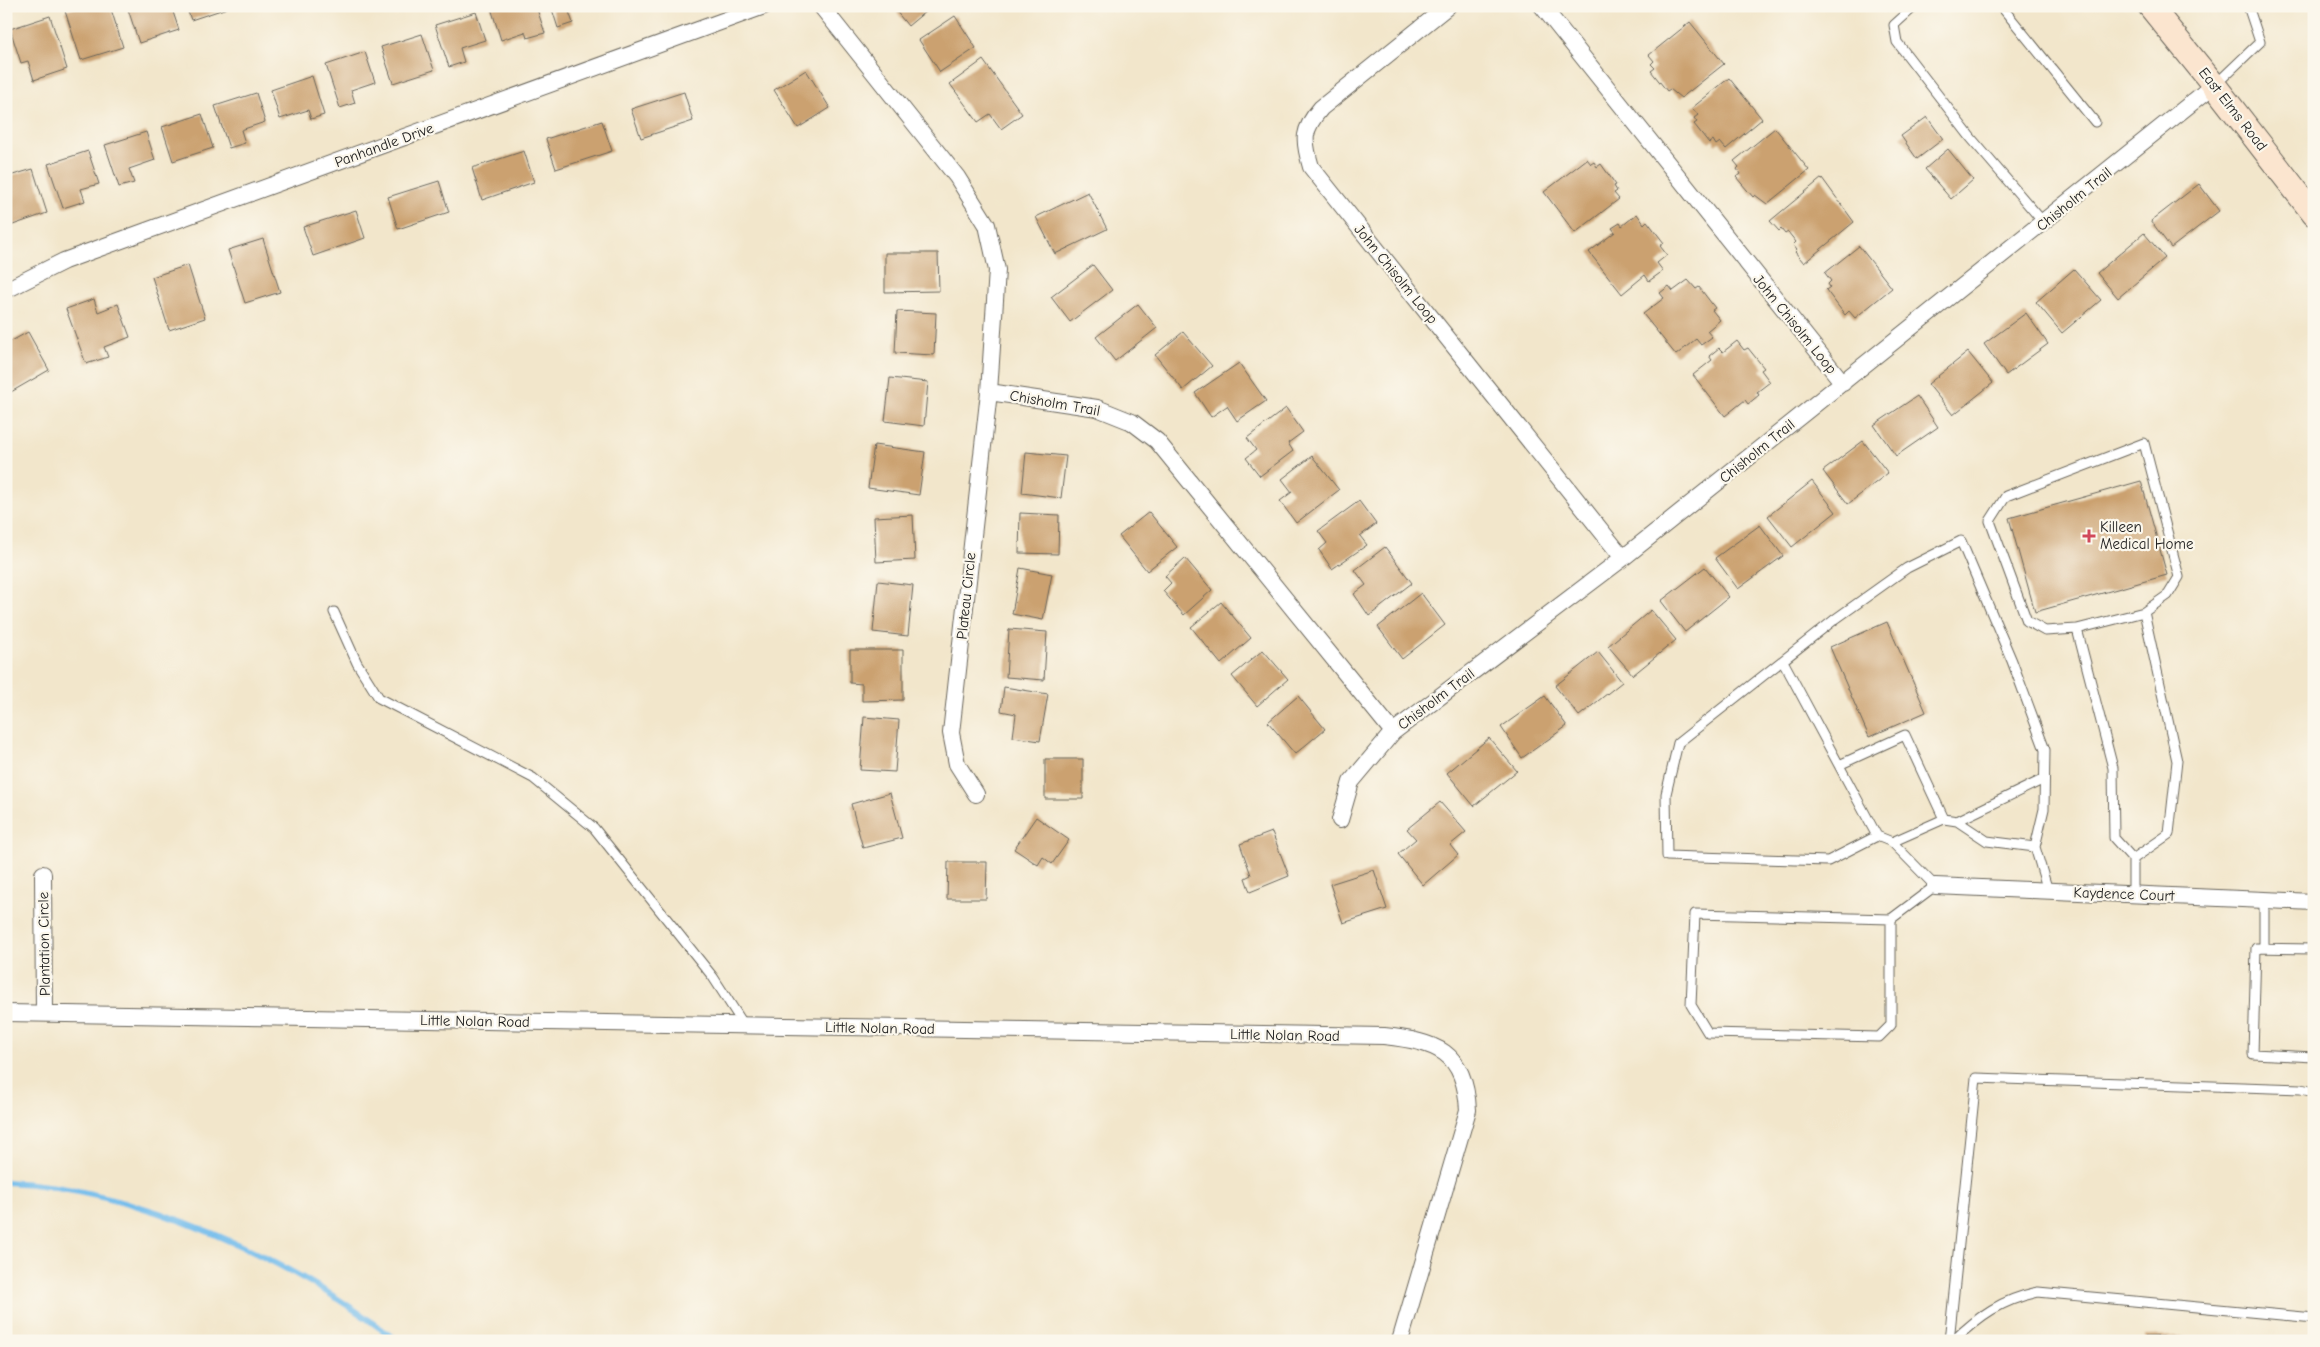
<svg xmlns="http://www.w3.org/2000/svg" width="2320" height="1347" font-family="'Comic Neue',sans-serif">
  <rect width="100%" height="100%" fill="#fbf7ec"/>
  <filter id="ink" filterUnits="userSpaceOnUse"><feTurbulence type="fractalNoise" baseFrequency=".02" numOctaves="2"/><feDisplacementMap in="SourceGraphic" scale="10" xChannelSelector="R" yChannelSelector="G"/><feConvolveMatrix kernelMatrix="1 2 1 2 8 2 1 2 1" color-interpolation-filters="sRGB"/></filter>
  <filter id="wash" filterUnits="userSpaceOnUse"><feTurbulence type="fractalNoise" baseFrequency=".0096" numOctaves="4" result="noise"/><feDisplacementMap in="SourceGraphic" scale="20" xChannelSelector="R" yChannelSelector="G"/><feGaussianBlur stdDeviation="1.12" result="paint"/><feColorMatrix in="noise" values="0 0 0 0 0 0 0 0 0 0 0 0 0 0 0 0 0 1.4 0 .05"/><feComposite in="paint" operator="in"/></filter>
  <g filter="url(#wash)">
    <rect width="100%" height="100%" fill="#f2e6cb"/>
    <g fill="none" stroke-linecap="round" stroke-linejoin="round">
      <path stroke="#74bdec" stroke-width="6" d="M6 1182C138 1188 294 1260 397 1341"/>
    </g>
    <g id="blocks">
      <path fill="#cba170" d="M80 6H110L123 47 81 60 65 11Z
        M127 6H171L179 30 139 43Z
        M186 6H227V8L191 20Z
        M497 6H536L545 33 527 38 525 32 501 40 491 8Z
        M551 6H575L568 9 573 23 558 28Z
        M892 6H932L908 26Z
        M476 12 485 40 460 48 464 62 449 67 435 25Z
        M50 16 67 69 34 80 28 61 21 63 10 29Z
        M955 16 976 48 940 72 919 40Z
        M1690 22 1724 64 1681 98 1670 89 1667 91 1651 71 1655 68 1651 64 1654 61 1649 55Z
        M422 34 434 70 393 83 381 47Z
        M365 52 375 82 351 90 355 103 340 108 326 65Z
        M983 60 1022 114 1001 129 990 114 978 122 950 84Z
        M806 70 830 108 798 128 774 90Z
        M312 76 324 115 311 119 308 110 280 119 271 90Z
        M1729 78 1762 119 1726 149 1720 142 1716 145 1713 140 1709 143 1694 124 1697 122 1694 118 1698 115 1692 108Z
        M684 92 693 121 641 138 631 109Z
        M256 93 265 122 241 130 245 143 229 148 215 106Z
        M202 114 213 148 173 161 162 127Z
        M1927 117 1943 139 1917 159 1901 136Z
        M602 121 612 151 556 169 546 139Z
        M1775 128 1809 170 1767 204 1755 195 1753 197 1736 177 1740 174 1737 169 1739 167 1734 161Z
        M146 132 155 160 129 169 134 183 119 187 105 145Z
        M1948 149 1973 180 1951 199 1925 169Z
        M88 151 99 184 81 189 85 201 63 208 48 164Z
        M524 151 534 182 482 200 472 168Z
        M1587 159 1591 164 1594 162 1597 167 1601 164 1616 185 1614 186 1617 191 1614 193 1619 199 1575 233 1544 192Z
        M33 169 47 213 10 226 6 215V177Z
        M1822 178 1854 222 1804 263 1795 252 1797 250 1793 245 1796 242 1788 232 1785 234 1781 229 1779 231 1770 221Z
        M439 181 449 212 398 229 388 197Z
        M2199 184 2219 211 2171 248 2151 221Z
        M1088 192 1107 229 1055 254 1036 217Z
        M356 210 365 238 313 256 303 227Z
        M1637 214 1644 224 1647 221 1664 243 1660 246 1667 255 1657 263 1663 271 1649 281 1645 275 1622 294 1589 252 1615 232 1612 228 1620 223 1622 226Z
        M2144 233 2165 258 2118 298 2097 273Z
        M263 239 280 292 245 303 228 250Z
        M1859 246 1892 288 1855 318 1849 311 1845 315 1826 290 1830 287 1828 284 1831 281 1825 273Z
        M885 253H938L939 291 885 292Z
        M188 265 205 318 169 330 152 277Z
        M1093 265 1112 290 1070 322 1051 297Z
        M2074 269 2101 300 2062 333 2036 302Z
        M1688 280 1696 289 1699 287 1715 308 1712 310 1720 320 1707 331 1712 337 1701 345 1696 339 1676 355 1643 314 1664 298 1660 293 1669 286 1673 291Z
        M94 299 98 312 118 304 130 337 104 347 108 357 86 364 66 309Z
        M1138 304 1157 328 1115 361 1096 337Z
        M897 311 936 313 934 355 895 353Z
        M2026 313 2048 344 2006 375 1984 344Z
        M28 332 49 370 11 392 6 384V344Z
        M1183 332 1212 366 1183 390 1155 355Z
        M1737 341 1744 350 1748 348 1764 368 1761 370 1770 382 1757 392 1759 395 1748 404 1745 400 1725 416 1693 375 1712 360 1709 356 1719 348 1723 352Z
        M1968 352 1993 383 1953 415 1928 384Z
        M1239 363 1266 401 1237 421 1227 406 1211 417 1195 393Z
        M890 378 928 382 924 426 885 421Z
        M1917 396 1938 427 1896 456 1874 425Z
        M1286 408 1303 432 1288 443 1293 451 1260 476 1246 458 1256 450 1247 438Z
        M1863 441 1888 473 1848 504 1823 471Z
        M874 445 925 452 919 495 868 488Z
        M1026 452 1066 456 1061 498 1022 493Z
        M1312 456 1339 490 1296 523 1280 501 1292 492 1282 479Z
        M1812 481 1836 512 1792 547 1768 516Z
        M2141 481 2167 575 2035 612 2009 518Z
        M1359 501 1376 524 1360 536 1367 545 1332 569 1319 550 1327 543 1318 531Z
        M1149 512 1177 547 1147 571 1119 536Z
        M1020 513 1059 515 1058 554 1019 553Z
        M913 515 915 560 876 562 874 517Z
        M1760 525 1783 556 1738 589 1715 558Z
        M1385 547 1412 583 1369 616 1354 594 1366 585 1355 570Z
        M1185 558 1212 590 1184 615 1163 591 1171 583 1165 576Z
        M1705 567 1729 597 1685 632 1661 601Z
        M1020 568 1052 574 1043 620 1012 614Z
        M878 581 913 585 908 636 873 632Z
        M1421 593 1445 625 1402 659 1378 627Z
        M1221 602 1251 638 1221 664 1191 627Z
        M1651 610 1676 640 1633 675 1608 646Z
        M1887 622 1926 712 1869 737 1830 647Z
        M1009 629 1047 632 1044 680 1006 677Z
        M850 650H903V700L862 701V684L850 683Z
        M1263 650 1288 679 1257 706 1232 676Z
        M1598 652 1622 682 1579 716 1555 686Z
        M1004 687 1048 694 1040 741 1013 737 1016 714 1001 711Z
        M1298 696 1325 729 1295 754 1268 722Z
        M1545 696 1567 726 1522 758 1501 727Z
        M864 717 899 720 895 772 860 770Z
        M1489 738 1517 771 1474 806 1447 773Z
        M1045 759H1083V799H1045Z
        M890 793 902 838 863 848 851 804Z
        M1440 802 1466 832 1450 845 1458 855 1423 885 1398 854 1416 839 1407 829Z
        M1036 817 1069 840 1052 864 1043 857 1038 865 1014 849Z
        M1272 832 1289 876 1250 892 1245 878 1251 875 1240 844Z
        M948 862H987L986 899H947Z
        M1374 870 1387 909 1343 923 1330 884Z
        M2180 1336 2198 1341H2145V1337Z"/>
    </g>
  </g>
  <g filter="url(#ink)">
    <use href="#blocks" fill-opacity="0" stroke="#676359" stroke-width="1"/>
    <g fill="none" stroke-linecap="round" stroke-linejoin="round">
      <g stroke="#676359" stroke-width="11">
        <path id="service" d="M1915 6 1894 25 1897 42 1971 138 2044 223
          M2001 6 2095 122
          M2215 85 2260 42 2248 6
          M334 612 357 663 379 698 533 778 594 828 713 977 744 1025
          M2077 629 2144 612
          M1783 661 1877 836
          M1839 765 1905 735 1944 819
          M1957 821 2044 779
          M2035 847 2048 891
          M2133 859 2169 834 2177 761 2144 612 2168 595 2179 577 2144 443 2006 496 1990 521 2027 621 2045 631 2077 629 2113 768 2114 838 2133 859V894
          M2264 899V947
          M1891 919 1695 914 1691 1005 1708 1033 1879 1037 1891 1025V919L1935 886 1892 842 1944 819 1957 821 1987 841 2035 847 2044 809 2045 750 2012 661 1961 541 1907 568 1834 620 1678 743 1666 794 1667 856 1828 861 1877 836 1892 842
          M2314 949 2256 948 2253 1054 2314 1057
          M1949 1341 1976 1078 2301 1089 2314 1092
          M1953 1341C1980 1315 2001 1300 2038 1292L2314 1318"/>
      </g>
      <g stroke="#676359" stroke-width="18">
        <path id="minor" d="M821 6 957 177 987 225 997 270 989 392 951 733 957 764 976 794
          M1448 6 1321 108C1302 130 1303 140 1311 167L1623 558
          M1542 6 1843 383
          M6 290 64 261 764 6
          M989 392 1097 408 1132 422 1157 441 1393 732
          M1340 820 1351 782 1393 732 1623 558 2214 85
          M43 874 44 1013
          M1935 886 2314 902
          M6 1013 1384 1036C1436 1042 1465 1050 1468 1110L1400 1341"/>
      </g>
      <g stroke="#676359" stroke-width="26">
        <path id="secondary" d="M2150 6 2214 85 2314 214"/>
      </g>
      <use href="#service" stroke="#fff" stroke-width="9"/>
      <use href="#minor" stroke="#fff" stroke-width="16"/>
      <use href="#secondary" stroke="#fbe5cf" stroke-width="24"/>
    </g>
  </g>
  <path fill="#d1495b" stroke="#fbf7ec" stroke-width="2" d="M2086.5 528.5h5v5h5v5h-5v5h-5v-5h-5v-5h5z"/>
  <g text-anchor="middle" stroke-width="4.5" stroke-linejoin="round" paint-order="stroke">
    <g font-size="15" fill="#1c1c1c" stroke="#fbf7ec">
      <text transform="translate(2233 109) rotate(52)" y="5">East Elms Road</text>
      <text transform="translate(384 145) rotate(-20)" y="5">Panhandle Drive</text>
      <text transform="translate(2074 199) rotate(-39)" y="5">Chisholm Trail</text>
      <text transform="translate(1396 274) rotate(51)" y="5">John Chisolm Loop</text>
      <text transform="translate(1795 324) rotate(51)" y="5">John Chisolm Loop</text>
      <text transform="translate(1055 403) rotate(10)" y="5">Chisholm Trail</text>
      <text transform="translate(1757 451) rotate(-39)" y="5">Chisholm Trail</text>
      <text transform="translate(966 596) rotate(-84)" y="5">Plateau Circle</text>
      <text transform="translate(1436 699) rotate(-37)" y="5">Chisholm Trail</text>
      <text transform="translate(2124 894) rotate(2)" y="5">Kaydence Court</text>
      <text transform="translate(44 944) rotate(-91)" y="5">Plantation Circle</text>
      <text transform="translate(475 1021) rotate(1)" y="5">Little Nolan Road</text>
      <text transform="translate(880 1028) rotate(1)" y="5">Little Nolan Road</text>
      <text transform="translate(1285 1035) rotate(1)" y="5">Little Nolan Road</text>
    </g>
    <g font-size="15" fill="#1c1c1c" stroke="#fbf7ec" text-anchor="start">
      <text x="2100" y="532">Killeen<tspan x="2100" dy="17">Medical Home</tspan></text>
    </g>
  </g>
  <rect width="2320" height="1347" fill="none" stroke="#fbf7ec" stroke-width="25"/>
</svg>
